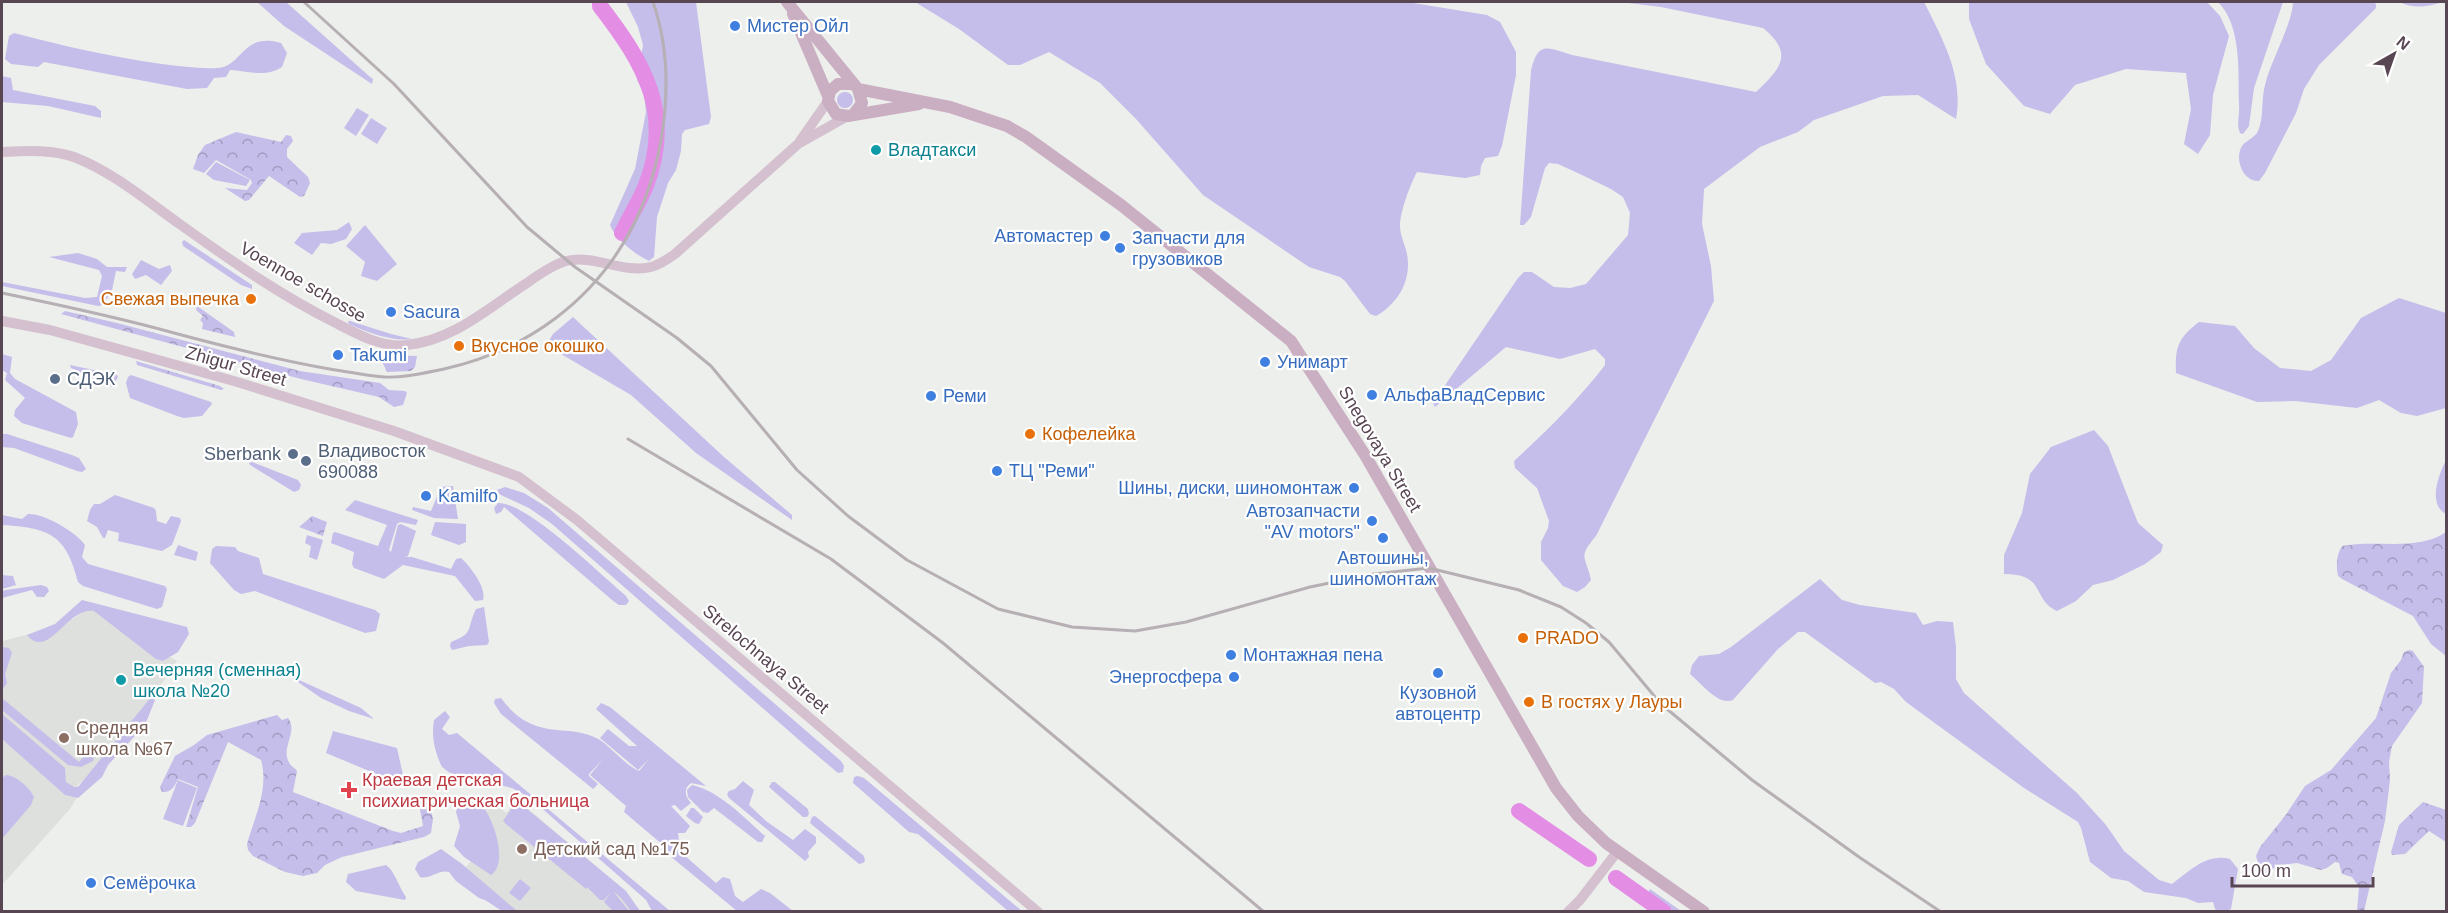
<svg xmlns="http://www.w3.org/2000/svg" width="2448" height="913" font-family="Helvetica,sans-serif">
  <defs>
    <pattern id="forest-crowns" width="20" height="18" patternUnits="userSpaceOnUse" patternTransform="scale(1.5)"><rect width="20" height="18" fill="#c5bdea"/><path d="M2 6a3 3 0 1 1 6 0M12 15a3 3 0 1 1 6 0" fill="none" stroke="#a39bc0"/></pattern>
  </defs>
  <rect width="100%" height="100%" fill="#edefec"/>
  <path fill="#dee0dd" d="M88 609 95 611 177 661 155 694 86 780 78 784 77 797 70 809 2 885V641L62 626Z
    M486 795 506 813 518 800 626 892 637 911H510L465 868 473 859 470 805Z"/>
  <path fill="#c5bdea" d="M257 2H286L369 76 373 79 372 84 284 26Z
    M626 2H696L711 117 709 124 685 130 682 134 681 151 676 170 668 183 657 217 654 257 649 261C636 255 615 239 610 225L635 169 646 112 644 93 637 80 643 45 638 27Z
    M915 2H1407L1487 15 1500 22 1516 52V75L1502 146 1498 156 1485 158 1481 166 1480 175 1465 178 1417 172C1410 185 1400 212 1400 226 1400 236 1405 244 1407 254 1412 280 1398 304 1376 316L1370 314 1345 281 1340 277 1309 267 1203 195 1136 119 1100 83 1049 52 1020 65H1008L959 29Z
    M1620 2H1924C1942 38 1964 76 1956 119L1918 95 1883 96 1814 120 1798 132 1760 147 1704 189 1702 224 1711 266 1714 301 1596 536C1577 558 1586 556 1591 580L1585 587 1577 592 1563 586 1541 560V542L1548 528 1549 521 1537 488 1515 468 1514 461C1547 431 1578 400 1605 365V359L1595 349 1560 359 1506 347 1435 407 1433 403 1518 278 1524 272H1532L1554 287 1570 288 1586 284 1628 235 1630 213 1623 197 1611 189 1582 175 1558 164 1549 163 1545 168 1531 217 1524 225H1520L1531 71C1538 40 1548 48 1572 55L1756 92C1780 69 1795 54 1763 28L1661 7Z
    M1969 2H2207L2220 16 2229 36 2213 95 2210 135 2198 154 2184 144 2191 109 2186 73 2126 69 2075 85 2050 114 2024 106 1986 64 1969 19Z
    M2218 2H2283L2254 88 2249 126 2243 134 2240 133C2236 124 2240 115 2239 105 2238 72 2242 26 2218 2Z
    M2293 2H2372L2376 4V8L2319 65 2304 89 2296 113 2265 173 2259 181C2243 182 2234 159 2242 146 2245 141 2255 138 2258 131 2264 118 2261 99 2265 85 2271 60 2292 25 2293 2Z
    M2399 2H2443C2427 7 2414 9 2399 2Z
    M14 33C63 46 112 57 162 64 180 66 199 69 217 68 243 67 241 32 281 43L287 53 282 67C265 78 249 71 230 70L226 77 214 78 207 88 187 89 49 63 44 62 38 67 11 64 5 59 9 36Z
    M2 76 11 78 13 90 95 106 101 111V118L48 106 2 102Z
    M837 100a8 8 0 1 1 16 0a8 8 0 1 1-16 0Z
    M357 108 369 115 356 136 344 128Z
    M371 118 387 128 377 144 361 134Z
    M216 162 250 180 246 186 214 180 206 174Z
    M349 222 352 229 346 239 331 244 321 243 312 255 294 243 302 233 337 230Z
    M365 225 397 264 377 281 361 276 365 262 346 246Z
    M184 240 252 285V289L241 285 183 246 182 242Z
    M78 253 97 259 107 267H127L125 272 116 271 112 290 103 305 98 306 2 286V282L85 298 97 297 102 276 99 270 49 257Z
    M141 260 159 269 170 265 172 271 161 285 146 275 135 279 132 274Z
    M2399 298 2446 313V408L2417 416 2401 413 2379 400 2357 408 2295 401 2257 402 2176 373C2175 347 2178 338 2199 322L2235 326 2254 348 2280 368 2311 371 2331 360 2361 318Z
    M573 317 724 457 792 515V520L696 453 631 395 549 347 547 344 553 334Z
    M350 321 391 334 412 339C392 342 367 332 349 324L348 321Z
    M2 354 12 357 10 373 15 379 76 412 78 424 73 437 71 438 22 423 14 416 15 410 25 398 5 380 7 373 2 370Z
    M70 365 117 375 118 377 112 387 71 368Z
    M131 375 211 402 212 404 202 416 184 418 177 416 130 398 126 383 128 377Z
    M2094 430 2108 446 2138 523 2163 545 2161 552 2145 564 2113 580 2093 585 2076 601 2057 611C2031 599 2047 574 2004 574V555L2022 513 2030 474 2051 447Z
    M2 434H7L72 455 79 458 86 469 82 472 77 471 14 448 2 447Z
    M2446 460V514C2427 504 2439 474 2446 460Z
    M252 462 298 480 301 485 299 490 294 492 250 465 249 463Z
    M453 486 458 519 434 518 412 510 413 507 431 511 441 487Z
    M505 487 524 493 548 508 841 761 844 766 843 772 838 773 806 746 552 524 529 508 499 494 497 490Z
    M115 495 154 508 156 511 157 521 166 524 171 516 180 518 181 521 172 545 162 551 118 541 119 533 108 530 105 538H103L97 527 87 521 90 510 94 504H100Z
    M355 500 418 520 416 525 400 522 397 524 389 550 391 552 398 525 401 524 416 531 408 556 405 557H412L451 569 456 559 461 558C470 566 487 588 483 600L475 601 455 576 403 565 384 579 354 568 352 564 354 552 331 543 333 533 335 532 378 546 387 525 345 510Z
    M498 503C527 502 601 575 626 596L629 601 626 605H619L612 600 504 507 501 512 496 514 494 508Z
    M28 514C44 513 76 532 85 545L82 557 88 564 165 586 167 589 162 607 157 609 83 586 78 582C66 534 49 528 2 525V515L22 519Z
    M435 522 466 524V542L459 545 431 535Z
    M307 535 323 540 317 560 309 557 311 546 305 543Z
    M178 545 198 552 196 561 174 555Z
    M216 546 235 547 238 551 259 558 263 574 375 610 380 614 376 631 365 633 255 591 241 594 234 590 210 563 212 549Z
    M2 575 13 576 16 585 2 589Z
    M1820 579 1842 600 1860 605 1916 613 1923 625 1937 621 1953 622 1956 647V679L1964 693 2077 793 2106 825 2124 851 2159 880 2172 884C2190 871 2206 853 2230 859L2238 869 2231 909C2225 912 2220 912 2215 909L2213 902 2198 903 2186 898 2144 892 2128 881 2111 878 2090 862 2081 828 2078 822 2024 788 1906 702 1894 689 1881 682 1875 683 1805 632H1798L1778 649 1733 700C1718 706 1701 683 1690 674L1692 665 1699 656 1719 654 1731 647Z
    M41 585 47 587 49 591 44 597H37L32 590 2 598V591L6 590Z
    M82 600 187 627 189 634 178 652 163 661 156 659 94 611C66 607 49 661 27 635L55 624Z
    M484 607 489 642 487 645 469 646 452 650 450 646 451 642C475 633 466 629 476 609Z
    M2 647 9 648 12 653 5 674 7 683 2 690Z
    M288 675 361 708 374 719 349 711 321 698Z
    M156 691 157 695 145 725 108 765 102 777 78 798 65 795 2 739V714L65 768 66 782 74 787H78Z
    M2 698 79 762 90 749 95 754 93 761 81 767 68 765 2 710Z
    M501 698C520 724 538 729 569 731 579 732 590 734 600 740 613 749 625 765 639 771L650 758 638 770 600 738 608 729 629 746H637L596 709 601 703 610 707 706 786 691 783C683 789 685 796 691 803L681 811 675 805 671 806 690 826 685 833H678L679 840 676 848 716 883 723 877 730 879 735 896 743 902 761 889 770 893 793 911H737L664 851 663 845 624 812 626 806 590 775 603 759 589 774V776L598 784 593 789 501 714 494 703 495 699Z
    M445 711 450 717 442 729 449 735 457 733 670 911H652L646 900 529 797 512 788 450 773 442 767C435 753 431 736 434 720Z
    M333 731 397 748 405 784 398 783 326 753Z
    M6 775C17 776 29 787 34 797L31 805 2 839V778Z
    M858 776 864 778 1022 911H1008L918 834 909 832 853 783 854 777Z
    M178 780 197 788 183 826 163 819Z
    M743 781 754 790 749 805 766 821 793 840 805 829 816 837V843L808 852 809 857 805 861 729 798 727 794 729 791 735 789Z
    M772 782H775L808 809 809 814 807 817H803L769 787Z
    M692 785C721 792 743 817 765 836L762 842H758L714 808 708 813 703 812 688 797 687 790Z
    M477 800C492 812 510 862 491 875L464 857 454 846 460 826 456 812 457 809Z
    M521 804 626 891 640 911H631L621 898 613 891 629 911H613L604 902 612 891 604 900H600L587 887 586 889 507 825 503 821 514 805Z
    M691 808H694L703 817 699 824 695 823 686 816Z
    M815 816 864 856 865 861 863 863 859 864 810 823 812 817Z
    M441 849 462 864 517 911H502L485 900 479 898 456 881 449 872C438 869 430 880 420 877L415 869 418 862Z
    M386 865C395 871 399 888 406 897L405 900 356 891 346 882 348 874Z
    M520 879 531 888 520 901 509 893Z
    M1650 889 1681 911H1674L1648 893Z"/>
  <path fill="url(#forest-crowns)" d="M236 132 281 142 286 135 291 136 293 141 287 149V157L308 177 310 183 304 196 300 197 269 176 249 200 245 201 225 188 247 190 252 183 251 180 216 160 204 173 193 169 198 155 205 145Z
    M197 306 234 332 235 337 202 329 203 323 200 320 203 316 196 310Z
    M65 311 117 323 300 371 380 383 389 390 405 391 407 393 403 405 394 407 379 397 301 379 61 314Z
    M385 355 417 356 415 367 411 371 387 372 381 359Z
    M136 361 220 386 224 389 221 390 137 365Z
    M312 516 327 522 323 536 299 527Z
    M2446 532V656L2431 644 2413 616 2342 579 2338 576C2336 566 2336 555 2342 546 2375 539 2418 552 2446 532Z
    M2409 650 2413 651 2424 667 2422 703 2392 746 2389 762 2390 780 2385 821 2364 911H2357L2359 887 2352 877 2342 874 2339 863 2335 862 2327 868 2321 870 2297 863 2278 865 2266 874 2261 872 2256 856 2260 847 2285 816 2305 786 2331 770 2376 718 2391 673 2401 660 2404 652Z
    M277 715 282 720 288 718C299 732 279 749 290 764 292 767 295 768 297 771L293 792 393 831 401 833 423 826 418 798 427 795 433 819 431 833 424 837 342 857 325 865 317 873 303 876 285 872 253 856 248 850 247 844C255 816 269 789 261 760L228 742 195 823 191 827H186L198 787 178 779C175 786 171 793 162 792L160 787 175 756 194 745 207 735Z
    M2423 802 2446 810V842L2429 831 2405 854 2392 855 2391 852 2399 825Z"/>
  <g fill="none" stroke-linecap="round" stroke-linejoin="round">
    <path stroke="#e48de4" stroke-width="16" d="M600 2V6C644 63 675 114 645 188 638 204 629 218 622 233
      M1519 811 1589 859
      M1616 878 1664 912"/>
    <path stroke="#d4c0ce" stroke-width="10" d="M800 141 828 101
      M2 152C25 151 51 149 74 157 113 172 147 201 181 225 230 260 280 295 334 322 357 334 381 348 407 345 454 340 488 308 527 283 538 275 552 265 566 261 595 254 622 274 651 267 659 265 668 259 675 254L798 144 846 117
      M2 321 50 330 234 381 394 431 519 477 577 520 1038 912
      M1568 912 1580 900 1617 852"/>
    <path stroke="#caaec2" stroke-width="12" d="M787 2 858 89 862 103 853 115
      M793 14 828 96
      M852 84H838L830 91 828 101 836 114 848 116 919 104
      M858 89 950 107 1007 126 1026 137 1121 205 1291 341 1365 455 1556 788 1578 816 1606 843 1704 912"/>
    <path stroke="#b6afb3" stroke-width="3" d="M304 2 394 84 527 227 575 267 677 338 711 366 797 470 848 516 907 560 998 609 1072 627 1135 631 1186 622 1310 587 1374 574 1429 568 1519 590 1561 607 1586 623 1609 642 1661 704 1752 780 1859 857 1941 912
      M2 293C60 305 117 317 174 333 230 348 285 362 342 371 356 373 370 376 384 377 404 378 424 373 444 369 526 351 596 300 634 224 666 158 677 71 653 2
      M628 439 831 559 943 643 1264 912"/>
  </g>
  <g fill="#3f7fe0" stroke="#fff" stroke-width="2">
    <circle cx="735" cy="26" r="6"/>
    <circle cx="1105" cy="236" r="6"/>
    <circle cx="1120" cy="248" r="6"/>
    <circle cx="391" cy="312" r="6"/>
    <circle cx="338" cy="355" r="6"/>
    <circle cx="1265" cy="362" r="6"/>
    <circle cx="1372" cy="395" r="6"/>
    <circle cx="931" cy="396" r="6"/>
    <circle cx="997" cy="471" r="6"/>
    <circle cx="1354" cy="488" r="6"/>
    <circle cx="426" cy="496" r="6"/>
    <circle cx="1372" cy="521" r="6"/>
    <circle cx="1383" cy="538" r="6"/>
    <circle cx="1231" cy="655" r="6"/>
    <circle cx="1438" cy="673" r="6"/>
    <circle cx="1234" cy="677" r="6"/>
    <circle cx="91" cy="883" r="6"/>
  </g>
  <g fill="#0f9aa8" stroke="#fff" stroke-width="2">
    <circle cx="876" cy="150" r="6"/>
    <circle cx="121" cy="680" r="6"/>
  </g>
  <g fill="#e8710a" stroke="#fff" stroke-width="2">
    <circle cx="251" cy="299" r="6"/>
    <circle cx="459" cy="346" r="6"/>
    <circle cx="1030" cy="434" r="6"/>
    <circle cx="1523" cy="638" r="6"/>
    <circle cx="1529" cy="702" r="6"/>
  </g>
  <g fill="#5c6f8a" stroke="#fff" stroke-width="2">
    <circle cx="55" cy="379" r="6"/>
    <circle cx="293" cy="454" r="6"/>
    <circle cx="306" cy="461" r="6"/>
  </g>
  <g fill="#8d6e63" stroke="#fff" stroke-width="2">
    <circle cx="64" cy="738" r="6"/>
    <circle cx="522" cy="849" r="6"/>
  </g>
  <path fill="#e0444e" stroke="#fff" stroke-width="2" d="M346 781h6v6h6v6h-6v6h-6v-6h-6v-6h6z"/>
  <g text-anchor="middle" stroke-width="4.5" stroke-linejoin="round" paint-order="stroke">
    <g font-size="18" fill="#366cbe" stroke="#fff" text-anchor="start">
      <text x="747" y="32">Мистер Ойл</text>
      <text x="1093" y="242" text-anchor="end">Автомастер</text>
      <text x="1132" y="244">Запчасти для<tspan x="1132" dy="21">грузовиков</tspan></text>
      <text x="403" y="318">Sacura</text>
      <text x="350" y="361">Takumi</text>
      <text x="1277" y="368">Унимарт</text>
      <text x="1384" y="401">АльфаВладСервис</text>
      <text x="943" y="402">Реми</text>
      <text x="1009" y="477">ТЦ "Реми"</text>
      <text x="1342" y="494" text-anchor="end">Шины, диски, шиномонтаж</text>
      <text x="438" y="502">Kamilfo</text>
      <text x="1360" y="517" text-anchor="end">Автозапчасти<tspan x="1360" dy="21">"AV motors"</tspan></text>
      <text x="1383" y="564" text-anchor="middle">Автошины,<tspan x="1383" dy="21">шиномонтаж</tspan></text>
      <text x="1243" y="661">Монтажная пена</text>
      <text x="1222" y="683" text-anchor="end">Энергосфера</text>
      <text x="1438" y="699" text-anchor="middle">Кузовной<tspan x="1438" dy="21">автоцентр</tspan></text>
      <text x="103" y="889">Семёрочка</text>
    </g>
    <g font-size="18" fill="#0d838f" stroke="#fff" text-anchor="start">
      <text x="888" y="156">Владтакси</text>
      <text x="133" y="676">Вечерняя (сменная)<tspan x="133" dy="21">школа №20</tspan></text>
    </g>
    <g font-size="18" fill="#584653" stroke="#fff">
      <text transform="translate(303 282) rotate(30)" y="6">Voennoe schosse</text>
      <text transform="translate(236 366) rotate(16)" y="6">Zhigur Street</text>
      <text transform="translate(1380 449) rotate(59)" y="6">Snegovaya Street</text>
      <text transform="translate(766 659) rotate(40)" y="6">Strelochnaya Street</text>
    </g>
    <g font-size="18" fill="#c56008" stroke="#fff" text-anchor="start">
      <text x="239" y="305" text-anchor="end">Свежая выпечка</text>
      <text x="471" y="352">Вкусное окошко</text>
      <text x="1042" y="440">Кофелейка</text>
      <text x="1535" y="644">PRADO</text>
      <text x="1541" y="708">В гостях у Лауры</text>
    </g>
    <g font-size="18" fill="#4e5e75" stroke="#fff" text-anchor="start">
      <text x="67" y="385">СДЭК</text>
      <text x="318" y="457">Владивосток<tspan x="318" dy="21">690088</tspan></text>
      <text x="281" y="460" text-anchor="end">Sberbank</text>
    </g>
    <g font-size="18" fill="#785e54" stroke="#fff" text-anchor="start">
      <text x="76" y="734">Средняя<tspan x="76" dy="21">школа №67</tspan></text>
      <text x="534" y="855">Детский сад №175</text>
    </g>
    <g font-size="18" fill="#be3a42" stroke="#fff" text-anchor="start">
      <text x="362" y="786">Краевая детская<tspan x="362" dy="21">психиатрическая больница</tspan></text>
    </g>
  </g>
  <rect width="2448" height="913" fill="none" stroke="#584653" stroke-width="6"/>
  <g transform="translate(2394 54) rotate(40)" stroke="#ffffff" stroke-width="4.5" paint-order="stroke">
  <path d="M0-4.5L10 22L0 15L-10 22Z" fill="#584653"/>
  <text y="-9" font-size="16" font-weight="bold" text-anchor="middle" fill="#584653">N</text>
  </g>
  <path d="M2232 877v9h141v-9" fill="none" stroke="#584653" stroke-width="3"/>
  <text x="2241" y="877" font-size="18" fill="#584653" stroke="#ffffff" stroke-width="4.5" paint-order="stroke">100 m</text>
</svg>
